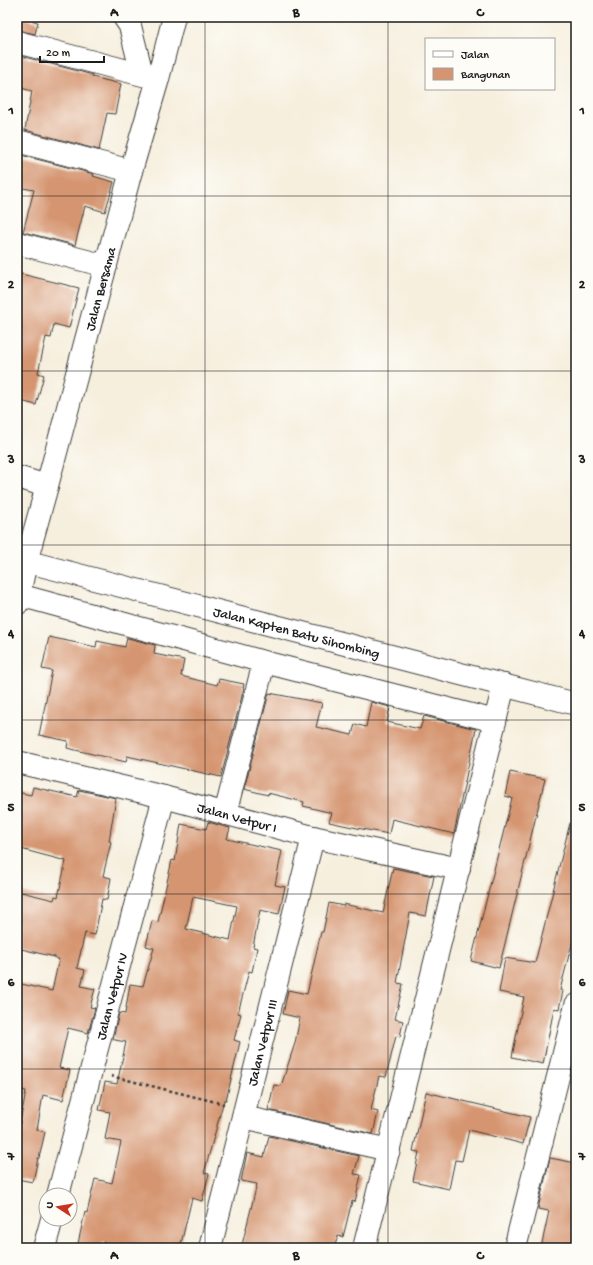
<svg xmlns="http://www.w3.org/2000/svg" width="593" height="1265" font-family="'Gochi Hand',sans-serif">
  <rect width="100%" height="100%" fill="#fdfcf7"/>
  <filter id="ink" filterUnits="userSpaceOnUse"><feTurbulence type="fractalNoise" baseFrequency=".025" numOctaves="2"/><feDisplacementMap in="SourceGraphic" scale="8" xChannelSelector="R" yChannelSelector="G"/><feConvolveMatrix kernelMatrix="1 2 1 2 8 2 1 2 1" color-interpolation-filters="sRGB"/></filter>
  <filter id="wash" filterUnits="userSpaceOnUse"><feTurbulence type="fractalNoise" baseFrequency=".012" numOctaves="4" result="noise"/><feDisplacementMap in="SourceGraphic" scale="16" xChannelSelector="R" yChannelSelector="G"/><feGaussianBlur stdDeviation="0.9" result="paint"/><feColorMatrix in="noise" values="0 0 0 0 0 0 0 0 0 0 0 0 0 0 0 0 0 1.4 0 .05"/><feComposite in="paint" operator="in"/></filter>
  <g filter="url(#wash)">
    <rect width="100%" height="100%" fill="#f6efde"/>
    <g id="blocks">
      <path fill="#d59571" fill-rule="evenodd" d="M21 18 38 22 35 34 17 30Z
        M17 55 93 75 92 77 121 84 115 114 107 113 99 150 25 130 32 91 17 87Z
        M17 154 94 174 93 176 114 182 105 212 85 206 75 245 23 232 34 190 17 187Z
        M17 273 79 288 69 328 54 324 51 338 46 337 38 373 44 375 36 405 17 400Z
        M49 637 96 647 97 641 125 647 127 638H128L155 645 154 654 184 660 181 676 217 685 219 679 244 684 243 688H244L221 777 127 756 126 762 67 748 68 741 39 735 52 671 42 669Z
        M269 693 322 703 316 727 352 735 355 724 366 727 371 702 390 707 387 722 420 729 424 716 476 729 454 834 392 819 389 834 357 828 329 822 332 813 303 806 304 802 268 793V795L244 789Z
        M510 772 545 779 499 968 471 961 512 798 505 796Z
        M33 787 77 797 79 790 116 798 109 841 111 842 103 876 111 878 107 900 102 899 95 935 85 933 77 968 85 970 81 986 95 989 90 1007 95 1008 88 1033 68 1028 59 1068 70 1070 63 1100 43 1095 37 1130 45 1132 39 1158H38L33 1182 17 1179V1138L26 1091 17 1089V983L52 991 59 959 55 958V957L17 948V891L54 900 55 896 58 897 66 861 17 848V792L31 795Z
        M208 822 230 828 227 839 282 851 275 885 285 887 279 914 260 910 253 947 257 948 252 972 249 971 238 1013 241 1014 234 1040 240 1042 226 1100H224L204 1173 209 1174 202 1201 192 1198 180 1248H132L103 1242 102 1248H77L85 1212 87 1213 95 1179 112 1183 121 1142 105 1139 110 1112 99 1110 105 1082 117 1084 126 1042 115 1040V1039H113L119 1013 125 1014 130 984 143 986 154 948 146 946 152 921 158 922 172 860 175 861 181 824 206 829ZM193 897 237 906 230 940 186 929Z
        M570 823 576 824V928L560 990 563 991 559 1009 554 1008 543 1064 512 1057 524 997 499 992 505 958 535 963Z
        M393 868 434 876 426 916 410 913 397 983 403 984 395 1019 403 1021 400 1037 396 1036 386 1077 379 1076 371 1110 378 1112 373 1134 268 1110 274 1085 281 1086 295 1043 300 1018 283 1014 288 990 307 994 321 932H323L329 903 344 906V904L383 913Z
        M426 1092 530 1117 523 1144 469 1130 462 1161 455 1160 449 1189 413 1181 419 1152 413 1151Z
        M269 1136 359 1156 354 1174 361 1175 355 1202 352 1201 343 1237 338 1236 334 1248H256L242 1245 257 1184 241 1181 247 1153 264 1157Z
        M550 1158 576 1163V1248H541L549 1211 538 1209Z"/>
    </g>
  </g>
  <g filter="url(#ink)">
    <use href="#blocks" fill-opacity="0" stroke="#3d3c39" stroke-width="1"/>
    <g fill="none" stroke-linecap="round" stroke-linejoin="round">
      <g stroke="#3d3c39" stroke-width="24">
        <g id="minor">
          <path d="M124 17 130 26 142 74"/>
          <path d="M17 42 158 79"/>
          <path d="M17 141 131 171"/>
          <path d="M17 243 106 266"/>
          <path d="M17 477 47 486"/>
          <path id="s1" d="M17 559 576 704"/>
          <path d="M19 595 264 662 495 721"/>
          <path id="s2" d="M17 604 26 562 47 486 131 171 158 79 174 17"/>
          <path id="s3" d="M17 762 164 797 313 837 459 869"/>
          <path d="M225 814 264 662"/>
          <path d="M243 1117 389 1150"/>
          <path id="s4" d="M58 1195 164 797"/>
          <path d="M44 1248 52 1219"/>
          <path id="s5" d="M210 1248 313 837"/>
          <path d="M364 1248 504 685"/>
          <path d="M515 1248 576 1005"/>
        </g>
      </g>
      <path stroke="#3d3c39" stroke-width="2.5" stroke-dasharray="3 3" stroke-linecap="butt" d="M111 1076 224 1104"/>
      <use href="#minor" stroke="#fff" stroke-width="22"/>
    </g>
  </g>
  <path fill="none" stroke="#1c1c1c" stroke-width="1" stroke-opacity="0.55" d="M205 17V1248M388 17V1248M17 196H576M17 371H576M17 545H576M17 720H576M17 894H576M17 1069H576"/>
  <g text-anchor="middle" stroke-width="4" stroke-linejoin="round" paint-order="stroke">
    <g font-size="14" fill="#1c1c1c" stroke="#fdfcf7">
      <text dy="5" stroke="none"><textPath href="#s2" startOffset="326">Jalan Bersama</textPath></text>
      <text dy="5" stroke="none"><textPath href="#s1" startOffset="289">Jalan Kapten Batu Sihombing</textPath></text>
      <text dy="5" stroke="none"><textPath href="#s3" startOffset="227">Jalan Vetpur I</textPath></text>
      <text dy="5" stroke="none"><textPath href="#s4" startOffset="206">Jalan Vetpur IV</textPath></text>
      <text dy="5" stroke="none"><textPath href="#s5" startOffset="212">Jalan Vetpur III</textPath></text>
    </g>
  </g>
  <rect width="593" height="1265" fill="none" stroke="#fdfcf7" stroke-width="44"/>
  <rect x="425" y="38" width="130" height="52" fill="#fdfcf7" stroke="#a3a29f"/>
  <rect x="433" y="51" width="20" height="6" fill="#ffffff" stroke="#a3a29f"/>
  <text x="461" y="58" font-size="12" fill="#1c1c1c">Jalan</text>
  <rect x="433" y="68" width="20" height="12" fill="#d59571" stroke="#a3a29f"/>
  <text x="461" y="78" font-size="12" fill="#1c1c1c">Bangunan</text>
  <g transform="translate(58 1207) rotate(282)"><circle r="19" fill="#fdfcf7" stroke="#a3a29f"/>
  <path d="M0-3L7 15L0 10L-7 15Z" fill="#c8321e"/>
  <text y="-6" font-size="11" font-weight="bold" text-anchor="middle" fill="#1c1c1c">U</text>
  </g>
  <path d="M40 56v6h64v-6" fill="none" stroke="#1c1c1c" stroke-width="2"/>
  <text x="46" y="56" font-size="12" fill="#1c1c1c" stroke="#fdfcf7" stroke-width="3" paint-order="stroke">20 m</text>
  <rect x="22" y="22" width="549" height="1221" fill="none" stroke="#1c1c1c" stroke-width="1.5"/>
  <g font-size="13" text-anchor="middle" font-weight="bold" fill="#1c1c1c">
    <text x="114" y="16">A</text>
    <text x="296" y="16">B</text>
    <text x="480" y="16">C</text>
    <text x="11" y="114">1</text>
    <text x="582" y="114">1</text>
    <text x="11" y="288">2</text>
    <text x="582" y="288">2</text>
    <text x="11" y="463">3</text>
    <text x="582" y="463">3</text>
    <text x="11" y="637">4</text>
    <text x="582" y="637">4</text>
    <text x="11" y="811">5</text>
    <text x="582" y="811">5</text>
    <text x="11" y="986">6</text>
    <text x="582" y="986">6</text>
    <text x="11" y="1160">7</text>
    <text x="582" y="1160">7</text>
    <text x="114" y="1259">A</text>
    <text x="296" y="1259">B</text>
    <text x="480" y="1259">C</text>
  </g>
</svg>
